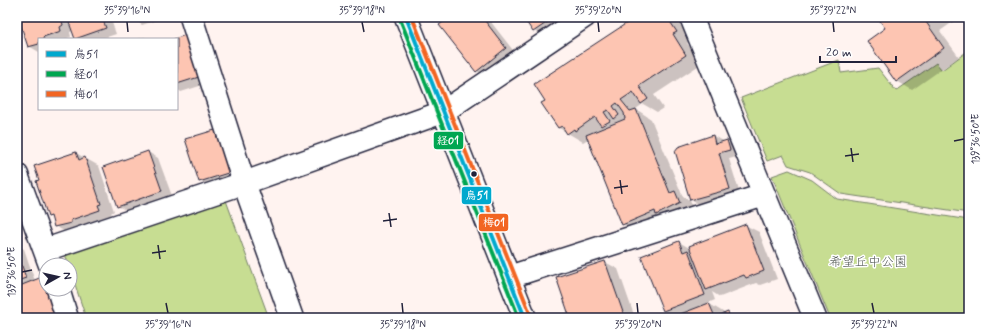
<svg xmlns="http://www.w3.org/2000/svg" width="986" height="335" font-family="Mynerve,'Klee One',sans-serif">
  <rect width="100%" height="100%" fill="#fff3f0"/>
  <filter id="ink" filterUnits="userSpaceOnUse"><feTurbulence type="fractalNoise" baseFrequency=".025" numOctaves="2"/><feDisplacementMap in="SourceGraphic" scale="8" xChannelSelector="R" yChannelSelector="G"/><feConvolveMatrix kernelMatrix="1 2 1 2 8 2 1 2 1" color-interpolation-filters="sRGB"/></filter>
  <g filter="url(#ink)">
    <path fill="#c7dd92" stroke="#748066" d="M969 50V213L841 194 810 172 788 165 783 155 767 161 741 98 839 60 841 73 878 68 896 91 936 63 942 70Z
      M789 170 812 180 837 199 969 220V318H830L772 176Z
      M224 195 269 318H86L65 254Z"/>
    <path fill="#0003" d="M17 17H110L116 34 101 39H77L73 31 70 32 71 37 64 39H39V52L29 46 23 29 19 26Z
      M131 17H166L142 25Z
      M451 17H487L516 54 487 77 477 71Z
      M524 17H571L544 37 534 31Z
      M638 17H675L691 41 687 43 701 64 654 95 663 108 657 112 643 104 636 109 651 119 683 197 690 201 695 211 639 233 623 224 588 139 583 142 559 128 543 103Z
      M888 17H960L940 31 959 57 912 90 897 81 886 28Z
      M144 37 148 39H138Z
      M177 39 212 82 181 92 177 89Z
      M228 136 241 175 210 187 200 181Z
      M713 136 737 147 740 156 729 159 740 194 701 206 691 200Z
      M148 152 158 158 172 196 129 212 118 206Z
      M76 153 99 166 114 211 111 213 113 218 69 234 55 226 53 218 49 216Z
      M745 225 759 232 777 279 760 285 756 283 720 297 712 292 715 300 708 303 723 312 724 314 728 313 737 318H672L675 317 663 311 679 242 691 249Z
      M17 245 24 249 35 281 42 278 46 280V289H55L19 318 17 313Z
      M605 262 618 269 635 318H571Z"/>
    <path fill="#fdc5b2" stroke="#22223b" d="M17 17H61L63 25 60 27 61 31 43 37 44 39H39V44L28 47 21 26 18 27Z
      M67 17H102L106 28 75 39Z
      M450 17H482L506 48 476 72 439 25Z
      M523 17H555L533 32Z
      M636 17H667L677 32 673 34 686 55 639 86 648 99 641 104 633 92 621 100 630 111 636 109 670 193 675 191 680 203 656 215 655 211 622 225 586 135 625 119 624 113 617 103 613 106 619 115 614 119 608 110 604 112 610 121 601 126 595 117 575 131 574 129 567 134 562 126 558 128 541 103 545 101 534 84Z
      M886 17H933L926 22 944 48 896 82 867 41 885 28 880 21Z
      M188 34 202 76 177 84V39H174Z
      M218 129 231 169 228 173 199 182 185 139Z
      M713 135 715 144 727 140 730 150 719 153 730 189 690 200 675 151 678 147Z
      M148 151 162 191 117 207 103 167Z
      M76 152 79 160 85 157 101 204 98 205 100 210 71 220V223L54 227 51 216 48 217 36 181 39 180 34 166Z
      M746 224 764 271 746 278 744 275 706 290 689 246Z
      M679 241 683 252 688 250 705 295 663 311 641 256Z
      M17 251 26 278 17 281Z
      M605 261 625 318H570L556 277Z
      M42 277 58 318H18L17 287Z
      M709 303 715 317 728 312 730 318H670Z"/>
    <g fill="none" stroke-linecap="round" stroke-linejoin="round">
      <g stroke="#22223b" stroke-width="25">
        <path id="minor" d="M191 17 244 183 292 318
          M691 17 815 318
          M17 175 50 265
          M45 250 244 183 443 112 584 17
          M509 277 764 195
          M58 289 67 318"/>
      </g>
      <g stroke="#22223b" stroke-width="25">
        <path id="tertiary" d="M406 17 525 318"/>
      </g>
      <use href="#minor" stroke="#fff" stroke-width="22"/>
      <use href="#tertiary" stroke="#fff" stroke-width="22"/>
      <g stroke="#fff" stroke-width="7">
        <path id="bus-1" d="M406 17 525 318"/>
      </g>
      <g stroke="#fff" stroke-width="7">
        <path id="bus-2" d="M400 19 519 318"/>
      </g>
      <g stroke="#fff" stroke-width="7">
        <path id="bus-3" d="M412 17 531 316"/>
      </g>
      <use href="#bus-1" stroke="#00a9ce" stroke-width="4"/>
      <use href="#bus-2" stroke="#00a651" stroke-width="4"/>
      <use href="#bus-3" stroke="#f26522" stroke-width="4"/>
    </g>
  </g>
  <path fill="none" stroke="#22223b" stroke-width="1.5" d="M127 22 128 32M362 22 364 32M598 22 599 32M833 22 834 32M954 141 964 139M851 148 853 162M845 156 859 154M620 180 622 194M614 188 628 186M389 213 391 227M383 221 397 219M158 245 160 259M152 253 166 251M22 272 32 270M166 303 168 313M402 303 403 313M637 303 638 313M872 303 874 313"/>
  <circle fill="#22223b" stroke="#fff" stroke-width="1.5" cx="474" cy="174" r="3.5"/>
  <g text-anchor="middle" stroke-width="3" stroke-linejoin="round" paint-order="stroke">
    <g font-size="13" fill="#545a55" stroke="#fff">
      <text x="868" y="266">希望丘中公園</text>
    </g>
  </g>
  <g stroke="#fff" stroke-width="1.5">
    <rect x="433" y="131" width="31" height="19" rx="4" fill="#00a651"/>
    <rect x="461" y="186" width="31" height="19" rx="4" fill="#00a9ce"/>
    <rect x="478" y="213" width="31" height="19" rx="4" fill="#f26522"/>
  </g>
  <g font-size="11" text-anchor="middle" font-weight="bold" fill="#fff">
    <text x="448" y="144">経01</text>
    <text x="477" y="199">烏51</text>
    <text x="494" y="226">梅01</text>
  </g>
  <rect width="986" height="335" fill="none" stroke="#fff" stroke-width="44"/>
  <rect x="38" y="38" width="140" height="72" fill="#ffffff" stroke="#a7a7b1"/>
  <rect x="46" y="51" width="20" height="6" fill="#00a9ce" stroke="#a7a7b1"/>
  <text x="74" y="58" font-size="12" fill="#22223b">烏51</text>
  <rect x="46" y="71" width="20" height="6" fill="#00a651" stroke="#a7a7b1"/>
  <text x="74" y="78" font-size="12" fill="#22223b">経01</text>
  <rect x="46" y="91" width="20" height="6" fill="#f26522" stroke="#a7a7b1"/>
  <text x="74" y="98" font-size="12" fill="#22223b">梅01</text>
  <g transform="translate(58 277) rotate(82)"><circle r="19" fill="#ffffff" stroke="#a7a7b1"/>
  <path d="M0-3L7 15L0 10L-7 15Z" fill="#22223b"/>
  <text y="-6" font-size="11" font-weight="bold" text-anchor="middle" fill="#22223b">N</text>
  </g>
  <path d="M820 56v6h76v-6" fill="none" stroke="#22223b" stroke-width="2"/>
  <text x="826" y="56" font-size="12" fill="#22223b" stroke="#ffffff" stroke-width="3" paint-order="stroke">20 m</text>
  <rect x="22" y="22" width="942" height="291" fill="none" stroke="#22223b" stroke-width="1.5"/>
  <g font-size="10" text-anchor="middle" fill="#22223b">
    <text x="127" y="14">35°39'16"N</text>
    <text x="362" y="14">35°39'18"N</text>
    <text x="598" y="14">35°39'20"N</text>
    <text x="833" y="14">35°39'22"N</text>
    <text transform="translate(975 139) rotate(-90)" y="4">139°36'50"E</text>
    <text transform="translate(11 272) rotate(-90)" y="4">139°36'50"E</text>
    <text x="168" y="328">35°39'16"N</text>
    <text x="403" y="328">35°39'18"N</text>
    <text x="638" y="328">35°39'20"N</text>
    <text x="874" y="328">35°39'22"N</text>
  </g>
</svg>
